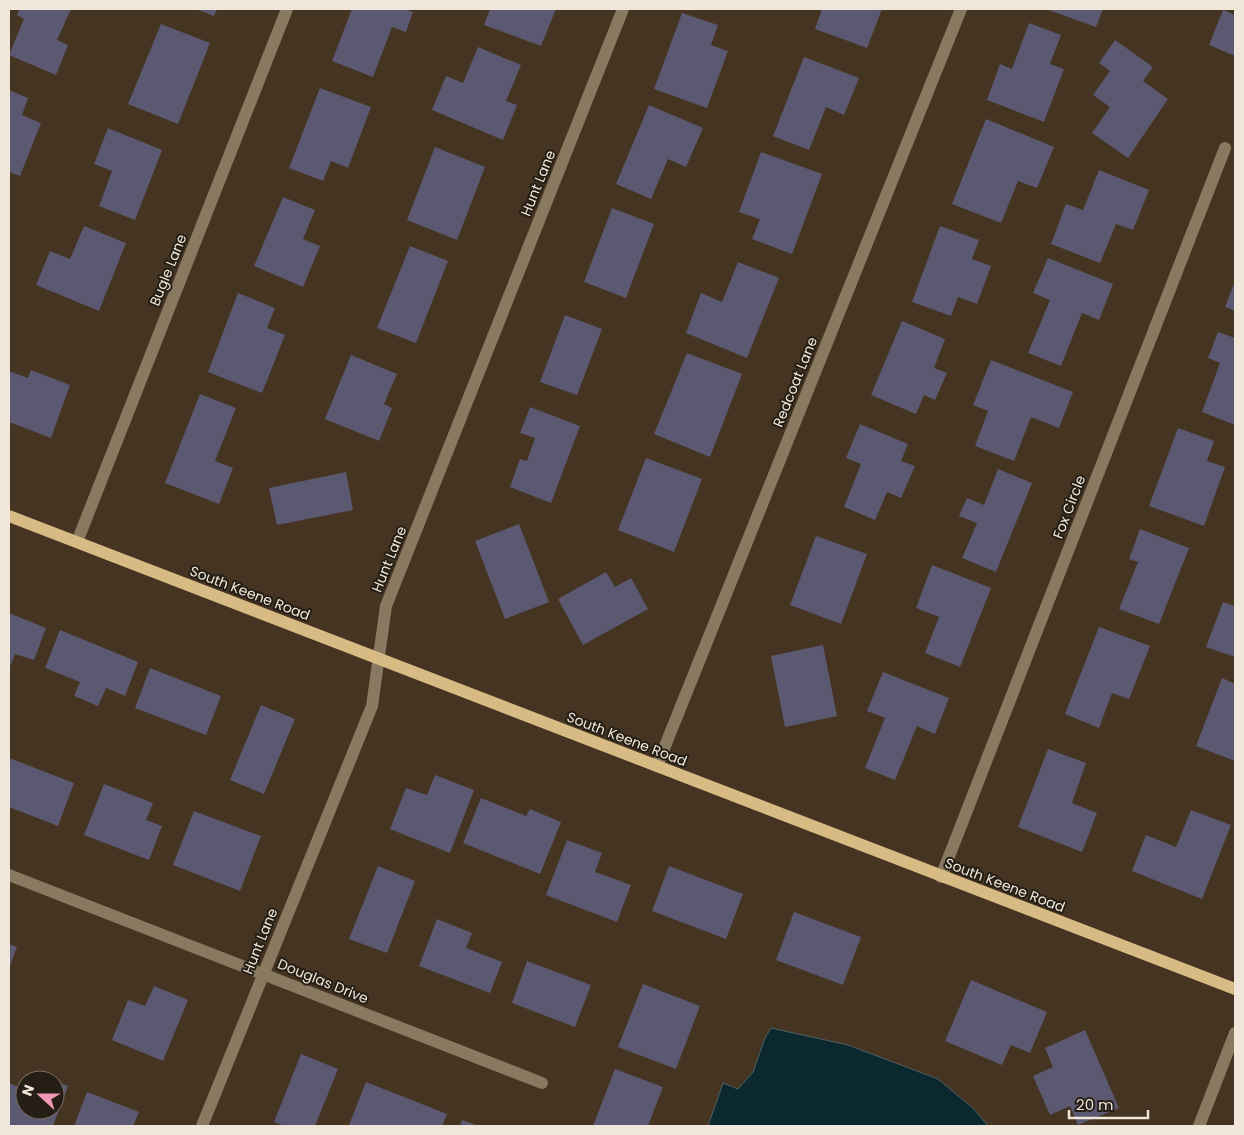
<svg xmlns="http://www.w3.org/2000/svg" width="1244" height="1135" font-family="Poppins,sans-serif">
  <rect width="100%" height="100%" fill="#443421"/>
  <path fill="#0b282f" stroke="#506162" d="M771 1028 848 1045 938 1079 974 1109 988 1126H708L723 1083 738 1089 753 1072 765 1038Z"/>
  <path fill="#5b5971" d="M20 9H71L57 40 68 45 56 75 9 55 24 19 17 15Z
    M196 9H217L214 16Z
    M352 9H405L413 12 406 32 392 27 373 77 332 61Z
    M490 9H556L541 46 484 25Z
    M822 9H882L867 48 815 29Z
    M1046 9H1103L1096 27Z
    M1223 10 1235 15V56L1209 45Z
    M682 13 718 25 711 45 728 51 707 108 654 89Z
    M1029 23 1061 35 1050 64 1064 69 1044 122 987 100 1000 64 1012 69Z
    M161 24 210 43 178 124 128 104Z
    M1115 40 1153 67 1143 81 1168 99 1128 158 1092 133 1110 107 1093 95 1110 71 1099 63Z
    M478 47 521 65 506 101 517 105 503 140 432 110 446 76 463 83Z
    M804 57 859 78 844 115 826 107 809 150 773 136Z
    M320 88 371 107 348 168 331 161 323 181 289 168Z
    M9 90 28 98 22 115 41 123 20 176 9 172Z
    M649 105 703 128 686 167 668 159 651 199 616 184Z
    M986 119 1054 147 1037 188 1018 181 1001 223 952 204Z
    M108 128 162 150 135 220 99 206 112 171 94 164Z
    M435 147 485 167 457 240 407 220Z
    M761 152 822 174 792 254 752 239 760 219 739 212Z
    M1099 170 1149 190 1133 230 1116 224 1100 263 1051 244 1066 204 1083 210Z
    M283 197 315 210 303 239 320 246 303 287 254 266Z
    M612 208 654 224 626 298 584 282Z
    M84 226 126 243 99 311 36 285 50 251 70 259Z
    M940 226 979 240 972 259 991 266 977 304 958 297 951 316 912 302Z
    M410 246 448 261 416 343 377 328Z
    M1048 258 1113 284 1099 320 1082 313 1061 366 1028 353 1050 300 1033 293Z
    M738 262 779 278 747 358 686 333 701 293 722 302Z
    M1235 281V311L1225 307Z
    M238 293 275 308 267 328 285 335 262 393 208 372Z
    M565 315 602 329 577 395 540 382Z
    M902 321 945 339 934 368 947 373 935 400 924 395 916 414 871 395Z
    M1218 332 1235 338V425L1202 412 1220 363 1208 358Z
    M687 353 742 374 710 457 654 434Z
    M351 355 397 374 384 404 392 408 379 441 325 419Z
    M991 360 1073 392 1059 428 1031 417 1014 461 975 446 988 411 973 405Z
    M31 370 70 385 51 438 9 422V371L28 378Z
    M200 394 236 408 215 461 233 468 219 504 165 483Z
    M530 407 580 426 551 503 510 487 520 459 527 461 535 438 520 433Z
    M860 424 908 444 901 461 915 466 901 498 887 492 875 520 844 507 861 464 846 458Z
    M1178 428 1214 441 1207 461 1225 467 1204 526 1149 506Z
    M646 458 702 479 674 552 618 530Z
    M998 469 1032 483 996 572 962 558 977 523 959 516 967 498 984 505Z
    M346 472 353 510 277 525 269 488Z
    M519 524 549 602 505 619 475 541Z
    M1140 529 1189 548 1159 624 1119 609 1138 562 1129 559Z
    M816 536 867 554 841 624 790 605Z
    M932 565 991 588 960 667 925 653 939 617 916 608Z
    M606 572 615 587 631 578 648 609 583 645 558 599Z
    M1223 602 1235 606V657L1206 647Z
    M9 613 46 628 34 660 15 654 9 669Z
    M1099 627 1150 646 1129 699 1112 693 1099 728 1065 714Z
    M60 630 138 662 125 696 106 688 98 706 74 696 80 682 45 668Z
    M823 645 837 716 785 727 771 656Z
    M150 668 221 696 206 735 135 708Z
    M883 672 949 698 935 734 917 726 895 780 865 768 885 718 867 711Z
    M1222 678 1235 684V761L1196 746Z
    M261 705 295 719 264 794 230 780Z
    M1048 749 1086 763 1072 803 1097 813 1082 852 1018 827Z
    M9 758 74 783 58 826 9 807Z
    M435 775 474 790 450 853 390 829 406 788 427 795Z
    M104 784 153 803 146 820 162 826 149 860 84 835Z
    M481 798 526 816 530 809 561 822 540 874 463 843Z
    M1191 810 1231 825 1202 899 1132 871 1146 835 1176 847Z
    M194 811 261 836 240 891 173 865Z
    M567 840 602 853 595 872 631 885 617 922 546 895Z
    M378 866 415 881 387 953 349 939Z
    M669 866 743 894 726 939 652 911Z
    M794 912 861 937 843 985 776 960Z
    M437 919 472 933 466 948 502 962 490 993 419 966Z
    M9 944 17 947 9 968Z
    M527 961 591 985 575 1027 512 1003Z
    M971 980 1047 1012 1030 1053 1011 1045 1002 1065 945 1041Z
    M643 984 700 1006 676 1069 618 1047Z
    M154 986 188 1000 163 1061 112 1040 128 1000 145 1006Z
    M1085 1030 1119 1108 1078 1125 1070 1106 1050 1115 1033 1076 1053 1067 1045 1048Z
    M301 1054 338 1069 315 1126H285L274 1122Z
    M615 1069 663 1087 648 1126H593Z
    M31 1072 51 1080H28Z
    M55 1081 68 1086 53 1126H9V1083L25 1090V1110H55Z
    M366 1082 447 1114 442 1126 349 1125Z
    M87 1092 139 1112 133 1126H74Z
    M462 1120 479 1126H460Z"/>
  <g fill="none" stroke-linecap="round" stroke-linejoin="round">
    <path stroke="#887960" stroke-width="12" d="M77 542 287 9
      M657 766 961 9
      M9 875 542 1083
      M941 877 1225 148
      M202 1126 372 706 386 606 623 9
      M1199 1126 1235 1033"/>
    <path stroke="#d8ba84" stroke-width="12" d="M9 516 1235 989"/>
  </g>
  <g text-anchor="middle" stroke-width="4" stroke-linejoin="round" paint-order="stroke">
    <g font-size="14" fill="#f0e6da" stroke="#251e15">
      <text transform="translate(538 183) rotate(-68)" y="5">Hunt Lane</text>
      <text transform="translate(168 270) rotate(-68)" y="5">Bugle Lane</text>
      <text transform="translate(795 382) rotate(-68)" y="5">Redcoat Lane</text>
      <text transform="translate(1069 507) rotate(-69)" y="5">Fox Circle</text>
      <text transform="translate(389 559) rotate(-68)" y="5">Hunt Lane</text>
      <text transform="translate(250 593) rotate(21)" y="5">South Keene Road</text>
      <text transform="translate(627 739) rotate(21)" y="5">South Keene Road</text>
      <text transform="translate(1005 885) rotate(21)" y="5">South Keene Road</text>
      <text transform="translate(260 941) rotate(-68)" y="5">Hunt Lane</text>
      <text transform="translate(323 981) rotate(22)" y="5">Douglas Drive</text>
    </g>
  </g>
  <rect width="1244" height="1135" fill="none" stroke="#f0e6da" stroke-width="20"/>
  <g transform="translate(40 1095) rotate(291)"><circle r="24" fill="#251e15" stroke="#766e64"/>
  <path d="M0-4L9 19L0 12L-9 19Z" fill="#f09ab5"/>
  <text y="-8" font-size="14" font-weight="bold" text-anchor="middle" fill="#f0e6da">N</text>
  </g>
  <path d="M1069 1110v8h79v-8" fill="none" stroke="#f0e6da" stroke-width="2.5"/>
  <text x="1076" y="1110" font-size="15" fill="#f0e6da" stroke="#251e15" stroke-width="4" paint-order="stroke">20 m</text>
</svg>
